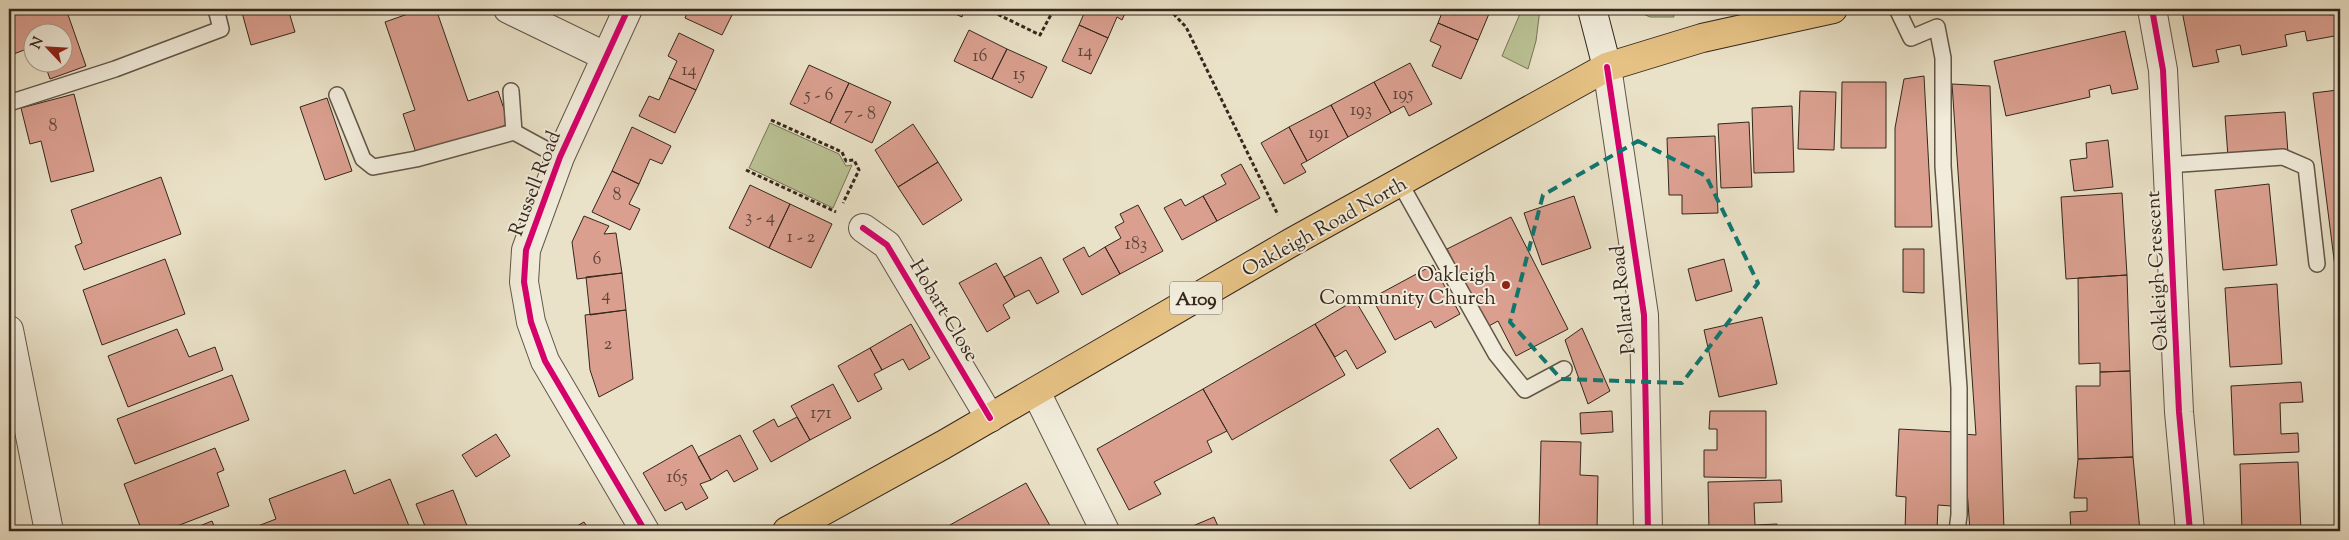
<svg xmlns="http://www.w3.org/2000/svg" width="2349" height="540" font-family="'Sorts Mill Goudy',serif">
  <rect width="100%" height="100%" fill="#eae2c8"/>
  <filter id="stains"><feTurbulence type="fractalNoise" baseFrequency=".004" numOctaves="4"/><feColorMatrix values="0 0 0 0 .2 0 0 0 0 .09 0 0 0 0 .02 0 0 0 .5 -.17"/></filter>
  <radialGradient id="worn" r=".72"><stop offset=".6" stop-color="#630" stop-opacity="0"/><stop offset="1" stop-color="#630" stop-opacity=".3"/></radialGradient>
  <path fill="#bac294" stroke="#777458" d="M1522 9H1540L1536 41 1528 69 1502 56Z
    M1632 9H1673L1674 17H1650Z
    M770 123 839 154 846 166 852 165 833 208 749 168Z"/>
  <path fill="#da9f8f" stroke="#34271d" d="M12 9H52L53 11 66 9 86 66 50 79 44 62H62V32H32V47L11 55 9 47V10Z
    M241 9H288L295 32 251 45Z
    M422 9H436L468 101 498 91 509 124 417 156 403 114 415 110 385 22Z
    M689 9H722L732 15 722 35 685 18Z
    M944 9H965L962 17Z
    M1086 9H1127L1122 20 1117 17 1108 38 1079 25Z
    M1458 9H1491L1478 40 1438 23 1443 10 1455 15Z
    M2193 9H2329L2330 15 2339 13 2340 35 2307 41 2305 31 2285 35 2287 46 2242 55 2240 45 2216 50 2219 62 2193 67 2182 11Z
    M1438 23 1478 40 1461 79 1432 66 1441 46 1430 41Z
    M1079 25 1108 38 1091 74 1062 61Z
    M969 30 1007 49 992 79 954 61Z
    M2125 31 2138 89 2112 94 2110 85 2089 90 2090 97 2006 116 1994 61Z
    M679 33 714 50 696 90 669 78 677 61 668 56Z
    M1007 49 1047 67 1032 98 992 79Z
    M1410 63 1432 104 1409 116 1404 106 1391 113 1374 82Z
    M809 65 849 83 830 123 790 104Z
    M1924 76 1932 227H1895V128L1904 79Z
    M669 78 696 90 675 133 639 116 649 96 659 100Z
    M1374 82 1391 113 1348 137 1331 105Z
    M1842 82H1886V148H1841Z
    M849 83 891 102 872 143 830 123Z
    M1952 84 1990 86 2004 531H1970L1963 434 1976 435Z
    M2338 90 2340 108V266L2335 267 2313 93Z
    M1800 91 1836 92 1834 150 1798 149Z
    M74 94 94 171 51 182 41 141 30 144 21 108Z
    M327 98 352 171 325 180 300 107Z
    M1331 105 1348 137 1307 161 1289 127Z
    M1792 106 1794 172 1754 173 1752 108Z
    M2285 112 2288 153 2228 157 2225 116Z
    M1749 122 1752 187 1721 188 1718 124Z
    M913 124 938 162 898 187 875 150Z
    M632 127 671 146 662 164 650 159 639 184 612 171Z
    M1289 127 1307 161 1301 164 1306 172 1284 184 1261 143Z
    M1715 136 1718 213 1682 214V195H1669L1667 138Z
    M2108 140 2113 187 2074 191 2070 160 2087 158 2086 143Z
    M938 162 962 200 923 225 898 187Z
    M1241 164 1260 198 1217 221 1203 196 1226 184 1221 175Z
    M612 171 639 184 629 204 640 209 630 230 592 212Z
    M161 177 181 234 84 270 75 246 82 243 71 210Z
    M2269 184 2277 265 2223 270 2215 190Z
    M750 185 790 204 769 248 729 228Z
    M2122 193 2127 275 2066 279 2061 197Z
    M1203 196 1217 221 1182 240 1164 208 1181 199 1185 206Z
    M1574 196 1591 248 1542 265 1524 213Z
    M790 204 832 224 811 268 769 248Z
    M1138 205 1163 251 1120 274 1105 247 1121 238 1115 227 1124 222 1120 214Z
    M584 216 609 226 604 234 616 233 622 273 577 279 572 242Z
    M1511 217 1568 329 1516 356 1498 321 1487 327 1447 249Z
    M1084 247 1089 257 1105 247 1120 274 1082 295 1063 259Z
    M1903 249H1924V293L1903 292Z
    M1041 257 1059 292 1037 304 1029 290 1015 297 1004 277Z
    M165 259 185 314 102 345 83 290Z
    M1724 259 1732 291 1696 301 1688 269Z
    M996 263 1015 297 1003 305 1010 318 987 332 959 283Z
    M1433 265 1460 314 1435 328 1431 321 1395 340 1372 298Z
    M622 273 626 310 590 315 586 277Z
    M2127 275 2130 371 2100 372V363L2079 364 2078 278Z
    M2277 284 2282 364 2230 367 2225 288Z
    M1355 300 1386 352 1357 369 1346 350 1335 357 1315 324Z
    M626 310 633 379 599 397 590 370 585 315Z
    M1762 317 1777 384 1719 397 1704 330Z
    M911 324 930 358 909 370 903 359 882 370 870 348Z
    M1315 324 1345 375 1232 440 1203 389Z
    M1582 328 1610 391 1588 404 1565 340Z
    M177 329 189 357 215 347 223 370 128 407 108 356Z
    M870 348 882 370 874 374 882 389 858 402 838 366Z
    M2130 371 2133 457 2078 459 2076 386H2100V372Z
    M232 375 249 420 135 464 117 419Z
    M2301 382 2303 402 2280 403 2281 434 2298 433 2299 452 2234 455 2231 386Z
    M833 384 851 418 810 440 791 406Z
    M1203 389 1227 431 1207 441 1212 452 1154 482 1161 494 1129 510 1097 449Z
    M1612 411 1613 432 1581 434 1580 413Z
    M1710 411H1766V478L1704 477V450H1717V429H1709Z
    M797 417 810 440 771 462 753 431 774 419 778 427Z
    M1438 428 1457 458 1410 489 1390 460Z
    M1899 429 1955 432 1951 506 1938 505 1937 531H1905L1906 497 1896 496Z
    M496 434 510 456 476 477 462 455Z
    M740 435 758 469 734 482 727 470 711 480 698 457Z
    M1541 441 1581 442 1580 475 1598 476 1597 531H1539Z
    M692 445 711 480 700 484 708 498 686 510 682 502 665 511 643 473Z
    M215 448 224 470 217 473 229 506 164 531H142L124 484Z
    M2133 457 2140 531H2071L2070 512 2087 511V498H2074L2078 459Z
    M2298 462 2301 531H2242L2240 464Z
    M345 470 354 494 390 479 411 531H245L276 519 269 499Z
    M1781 480 1782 502 1754 503 1755 525 1777 524V531H1709L1708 482Z
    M1026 483 1053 531H939Z
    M453 490 469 531H427L416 504Z
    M1214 517 1220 531H1181Z
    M212 521 216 531H187Z
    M584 522 590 531H568Z"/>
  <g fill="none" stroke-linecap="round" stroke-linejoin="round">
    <g stroke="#625648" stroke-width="18">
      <path id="service" d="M1897 9 1911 38 1937 27 1943 58V166L1959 388V515L1957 531
        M511 91 514 132
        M337 95 363 159 373 167 416 159 514 132 560 157
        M9 103 115 69 221 29 216 9
        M2167 165 2283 157 2306 167 2317 264
        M1400 183 1496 354 1525 390 1564 369"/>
    </g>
    <g stroke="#625648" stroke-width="30">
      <path id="minor" d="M508 9 605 56
        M628 9 560 157 526 250 524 282 531 322 545 361 645 531
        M2152 9 2163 70 2179 412 2190 531
        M1607 67 1644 315 1648 531
        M863 228 887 245 990 418
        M1036 392 1105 531"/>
    </g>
    <g stroke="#625648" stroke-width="30">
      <path id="tertiary" d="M9 330 49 531"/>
    </g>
    <g stroke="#34271d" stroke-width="30">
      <path id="secondary" d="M1592 9 1607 67"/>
    </g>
    <g stroke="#34271d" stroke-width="30">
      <path id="primary" d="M787 531 943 445 1292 242 1607 67 1702 38 1833 9"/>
    </g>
    <path stroke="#34271d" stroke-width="3" stroke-dasharray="4 2.5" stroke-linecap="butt" d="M999 9 997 14 1040 35 1054 9
      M1169 9 1186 27 1278 215
      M771 120 842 152 846 161 854 160 859 170 843 203
      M746 170 836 212"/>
    <use href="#service" stroke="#f1ecdb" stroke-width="15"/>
    <use href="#minor" stroke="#f1ecdb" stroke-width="28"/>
    <use href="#tertiary" stroke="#f1ecdb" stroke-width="28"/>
    <use href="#secondary" stroke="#f1ecdb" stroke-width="28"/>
    <use href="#primary" stroke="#e5c184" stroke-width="28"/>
    <g stroke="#f1ecdb" stroke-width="9">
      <path id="cycleway" d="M628 9 560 157 526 250 524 282 531 322 545 361 645 531
        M2152 9 2163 70 2179 412 2190 531
        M1607 67 1644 315 1648 531
        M863 228 887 245 990 418"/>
    </g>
    <use href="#cycleway" stroke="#d6006c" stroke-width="6"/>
  </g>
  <path fill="none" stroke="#0f766e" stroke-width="4" stroke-dasharray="10 6" stroke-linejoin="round" d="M1638 141 1706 176 1758 283 1682 383 1561 379 1510 322 1543 195Z"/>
  <circle fill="#8f2418" stroke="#f1ecdb" stroke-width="2" cx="1506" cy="285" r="5"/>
  <g text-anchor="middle" stroke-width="4" stroke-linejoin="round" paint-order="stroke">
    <g font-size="18" fill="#5e453a">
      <text x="1085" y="56">14</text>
      <text x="980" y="61">16</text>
      <text x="689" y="75">14</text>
      <text x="1019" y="79">15</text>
      <text x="1403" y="99">195</text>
      <text x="819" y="100">5 - 6</text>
      <text x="1361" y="115">193</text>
      <text x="860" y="119">7 - 8</text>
      <text x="53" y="131">8</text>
      <text x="1319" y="138">191</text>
      <text x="617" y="200">8</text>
      <text x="760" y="222">3 - 4</text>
      <text x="801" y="242">1 - 2</text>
      <text x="1136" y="249">183</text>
      <text x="597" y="264">6</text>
      <text x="606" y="300">4</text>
      <text x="608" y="349">2</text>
      <text x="821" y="418">171</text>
      <text x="677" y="482">165</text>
    </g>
    <rect fill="#f1ecdb" stroke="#6d6256" stroke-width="1" x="1170" y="281.5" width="52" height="33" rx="4"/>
    <g font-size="19" font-weight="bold" fill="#34271d">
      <text x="1196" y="305">A109</text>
    </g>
    <g font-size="20" fill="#34271d" stroke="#f1ecdb">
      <text transform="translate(534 183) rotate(-69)" y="7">Russell Road</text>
      <text transform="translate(1324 226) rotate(-29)" y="7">Oakleigh Road North</text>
      <text transform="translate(2156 271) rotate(-93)" y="7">Oakleigh Crescent</text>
      <text transform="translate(1622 300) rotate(-96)" y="7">Pollard Road</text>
      <text transform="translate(945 310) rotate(59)" y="7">Hobart Close</text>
    </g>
    <g font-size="20" fill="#34271d" stroke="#f1ecdb" text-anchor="end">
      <text x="1496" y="281">Oakleigh<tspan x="1496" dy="23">Community Church</tspan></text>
    </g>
  </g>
  <rect width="2349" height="540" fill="none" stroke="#eae2c8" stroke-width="30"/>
  <rect x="10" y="10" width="2329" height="520" fill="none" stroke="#34271d" stroke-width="2.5"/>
  <rect x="15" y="15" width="2319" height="510" fill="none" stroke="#34271d"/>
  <g transform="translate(48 48) rotate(295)"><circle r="24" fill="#f1ecdb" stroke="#a59d8f"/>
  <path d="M0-4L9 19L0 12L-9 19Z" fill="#8f2418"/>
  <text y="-8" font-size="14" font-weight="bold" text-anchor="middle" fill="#34271d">N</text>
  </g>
  <rect width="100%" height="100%" filter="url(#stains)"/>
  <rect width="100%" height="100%" fill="url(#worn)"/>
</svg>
